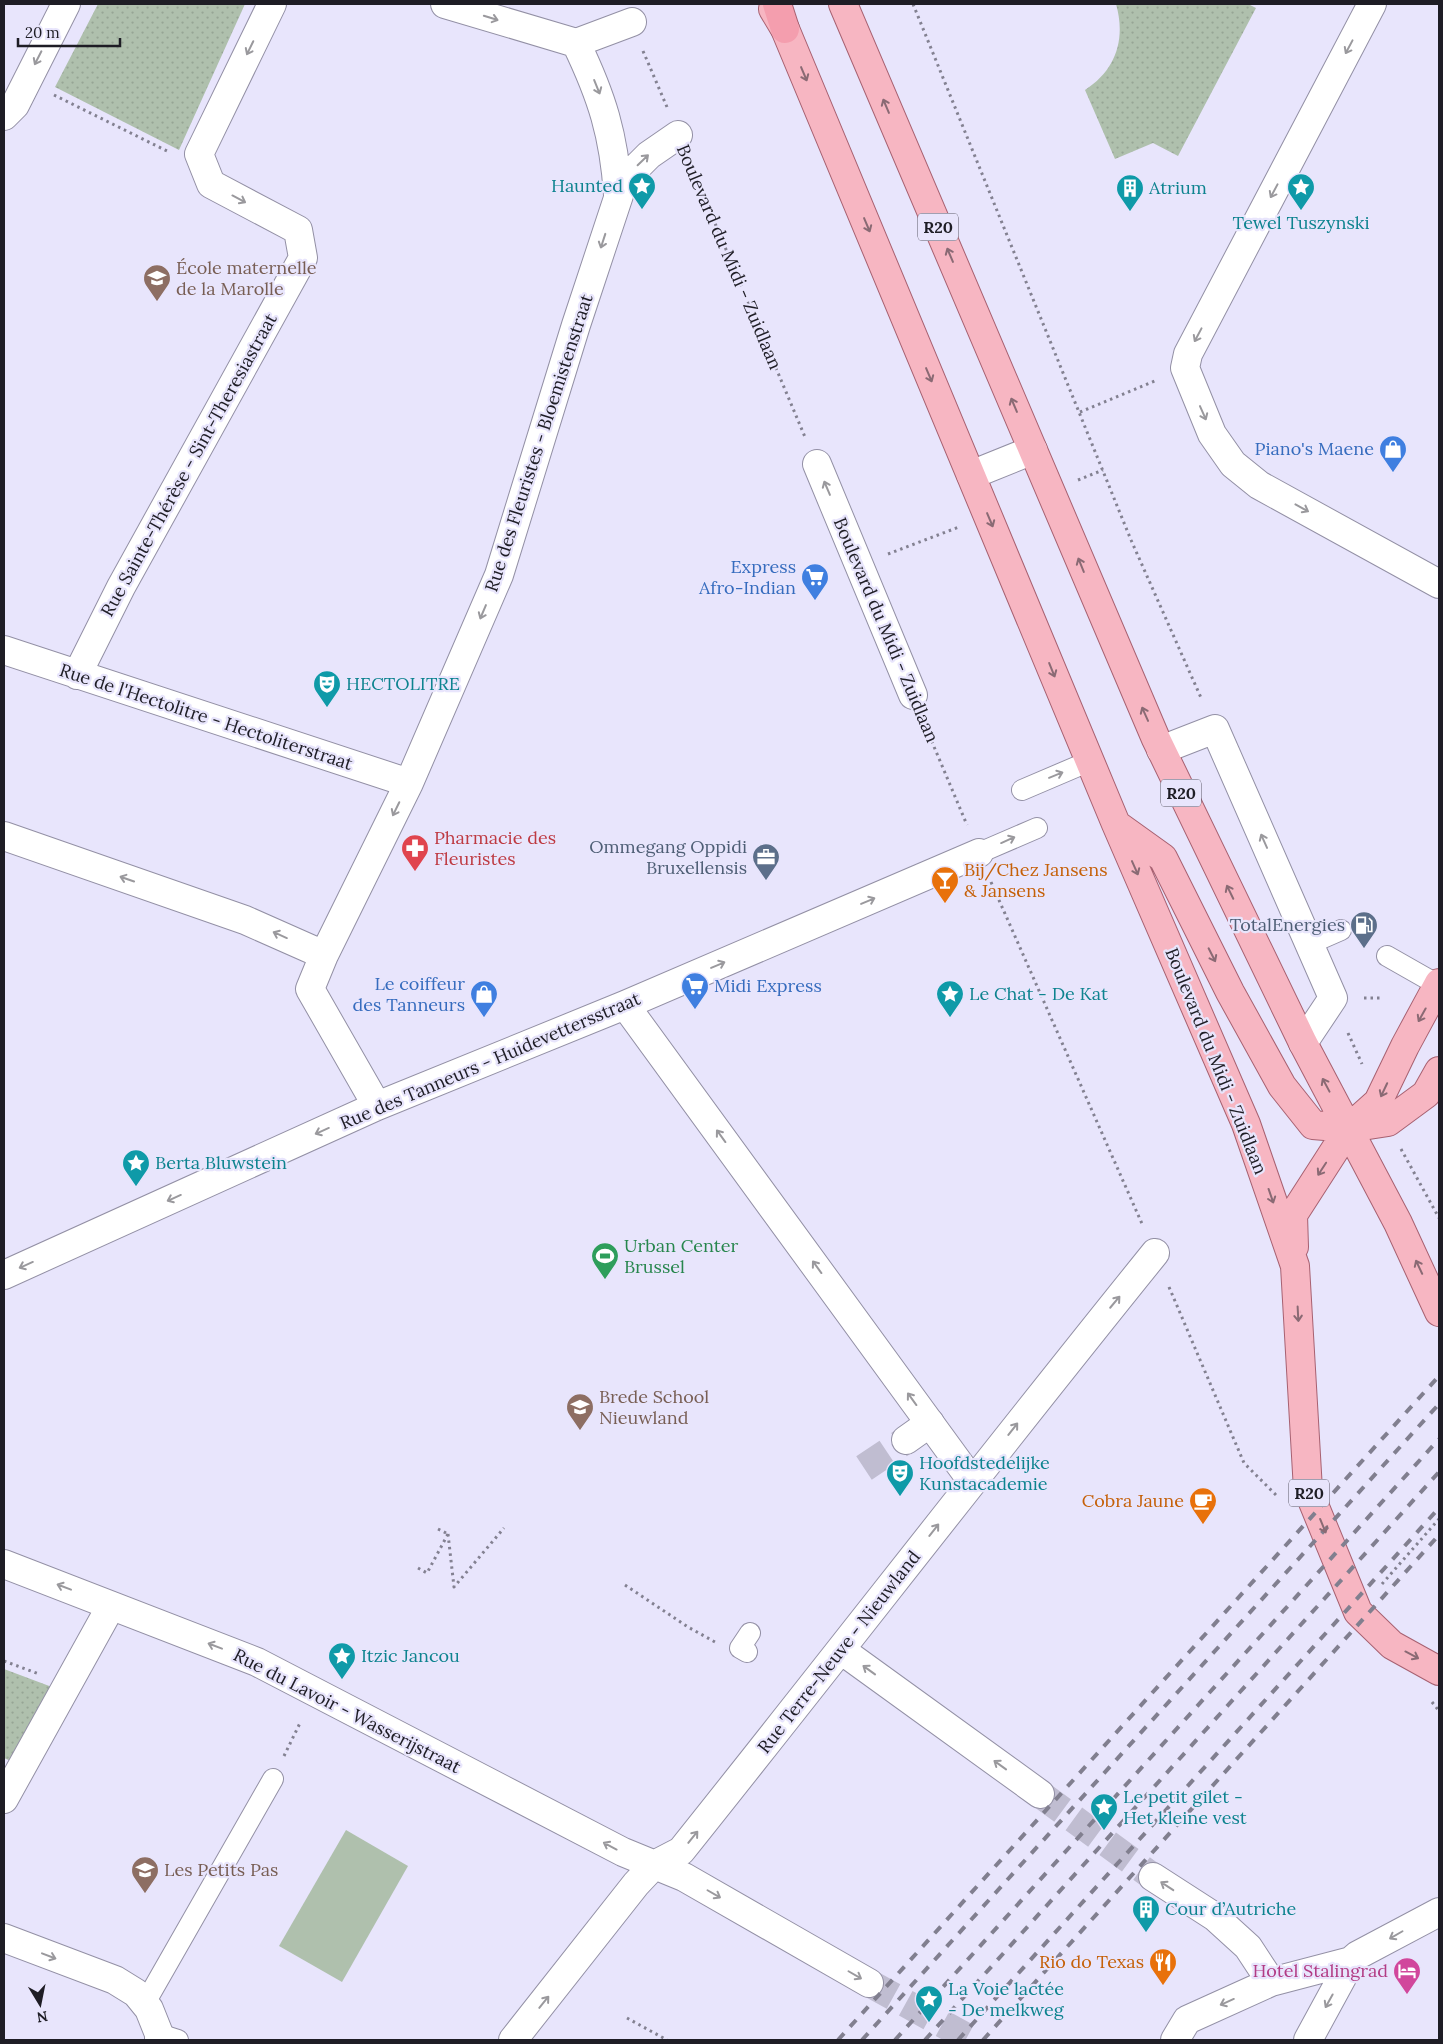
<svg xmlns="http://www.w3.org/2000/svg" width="1443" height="2044" font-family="Lora,serif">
  <defs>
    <pattern id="park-dots" width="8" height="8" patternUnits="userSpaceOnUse" patternTransform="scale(1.25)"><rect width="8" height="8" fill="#afc0ad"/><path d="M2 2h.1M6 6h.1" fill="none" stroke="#96a595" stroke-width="1.8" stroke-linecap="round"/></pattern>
  </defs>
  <rect width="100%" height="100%" fill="#e8e5fc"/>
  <path fill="#afc0ad" d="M346 1830 408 1866 342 1982 279 1946Z"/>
  <path fill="url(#park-dots)" d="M98 4H245L179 150 55 87Z
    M1116 4H1248L1256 8 1178 156 1153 143 1115 159 1085 90C1116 70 1126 39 1116 4Z
    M4 1669 52 1687 13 1762 4 1758Z"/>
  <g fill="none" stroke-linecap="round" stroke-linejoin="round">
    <path stroke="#c0bdd1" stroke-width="28" stroke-dasharray="28 14" stroke-linecap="butt" d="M864 1468 906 1440"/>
    <path stroke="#c0bdd1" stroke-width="28" stroke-dasharray="28 14" stroke-linecap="butt" d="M1040 1794 1153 1877
      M869 1983 972 2040"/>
    <g stroke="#9390a5" stroke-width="22">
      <path id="service" d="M1022 790 1090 761
        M979 853 1037 828
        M1309 944 1341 930
        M1387 956 1438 985
        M747 1652 740 1648 750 1633
        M145 2003 273 1779
        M159 2034 178 2040"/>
    </g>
    <g stroke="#9390a5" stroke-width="30">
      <path id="pedestrian" d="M576 43 632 22
        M906 1440 930 1423
        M4 1799 111 1606"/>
    </g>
    <g stroke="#9390a5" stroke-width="30">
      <path id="minor" d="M445 4 576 43C602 97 614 135 618 195
        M1372 4 1188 354 1185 368 1212 434 1233 464 1259 485 1439 584
        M4 116 15 105 66 4
        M817 464 913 695
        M971 475 1033 450
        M4 650 409 783
        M77 675 121 587 303 258 298 230 211 184 199 154 272 4
        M1161 750 1215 729 1333 998 1303 1043
        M4 836 245 920 324 955
        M625 1005 972 1481
        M377 1106 310 989 324 955 409 783 499 575 576 325 624 180 649 155 678 135
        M4 1275 377 1106 625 1005 979 853
        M4 1564 257 1662 623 1852 684 1877 869 1983
        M841 1650 1040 1794
        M1153 1877 1215 1917 1248 1947 1271 1982
        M4 1938 115 1980 136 1993 149 2009 159 2034V2040
        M513 2040 636 1884 654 1865 681 1851C840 1652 995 1451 1155 1253
        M1175 2040 1187 2020 1271 1982 1351 1961
        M1308 2040 1351 1961 1358 1955 1439 1912"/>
    </g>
    <g stroke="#a76171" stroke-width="30">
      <path id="primary" d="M843 4 1156 739 1303 1043 1398 1223 1439 1312
        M773 9 785 29 1116 824 1246 1124 1295 1266 1308 1490 1358 1612 1392 1645 1439 1671
        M1117 825 1163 858 1230 992 1282 1086 1313 1125 1349 1128 1388 1122 1426 1094 1439 1071
        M1294 1247 1293 1215 1349 1128 1378 1102 1405 1046 1439 983"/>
    </g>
    <g stroke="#a76171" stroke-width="30">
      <path id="trunk" d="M777 4 785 29"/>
    </g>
    <path stroke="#838191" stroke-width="3" stroke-dasharray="2.5 4" stroke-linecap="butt" d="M913 4 1131 540 1202 700
      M643 51 667 107
      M54 95 167 151
      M690 164 805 437
      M1080 412 1157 380
      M1078 480 1103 470
      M888 554 959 527
      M924 723 967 825
      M991 882 1143 1226
      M1364 998H1382
      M1348 1033 1362 1064
      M1401 1149 1439 1218
      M1169 1287 1244 1463 1277 1496
      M438 1529 448 1534
      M448 1534 454 1587 504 1528
      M418 1568 427 1573 448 1534
      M1382 1584 1439 1519
      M625 1585 688 1627 715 1642
      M4 1661 39 1674
      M1432 1702 1439 1711
      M284 1756 301 1721
      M627 2018 667 2040"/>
    <use href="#service" stroke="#fff" stroke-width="20"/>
    <use href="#pedestrian" stroke="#fff" stroke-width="28"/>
    <use href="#minor" stroke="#fff" stroke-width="28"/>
    <use href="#primary" stroke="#f7b6c2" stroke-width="28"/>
    <use href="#trunk" stroke="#f49eae" stroke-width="28"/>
    <path stroke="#817f8f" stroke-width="4" stroke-dasharray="9 9" stroke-linecap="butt" d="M838 2040 1439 1376
      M862 2040 1439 1404
      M895 2040 1439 1439
      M925 2040 1439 1472
      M958 2040 1439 1508
      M983 2040 1439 1535"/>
  </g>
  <defs><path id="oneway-shaft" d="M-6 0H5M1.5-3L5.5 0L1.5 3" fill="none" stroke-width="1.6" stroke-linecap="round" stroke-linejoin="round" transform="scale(1.25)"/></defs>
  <g stroke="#9a999d">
    <use href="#oneway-shaft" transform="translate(491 18) rotate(17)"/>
    <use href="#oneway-shaft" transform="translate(1349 47) rotate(118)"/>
    <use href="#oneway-shaft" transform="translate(250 48) rotate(116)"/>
    <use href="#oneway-shaft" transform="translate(38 58) rotate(117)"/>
    <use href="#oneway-shaft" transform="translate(597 87) rotate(68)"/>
    <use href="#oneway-shaft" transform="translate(643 160) rotate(-44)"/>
    <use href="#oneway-shaft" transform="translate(1274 191) rotate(118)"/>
    <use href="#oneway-shaft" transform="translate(239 199) rotate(28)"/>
    <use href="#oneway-shaft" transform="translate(603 241) rotate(108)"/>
    <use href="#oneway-shaft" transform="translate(1198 335) rotate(118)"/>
    <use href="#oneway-shaft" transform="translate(1203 413) rotate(66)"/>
    <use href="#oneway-shaft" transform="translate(827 488) rotate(-113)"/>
    <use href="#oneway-shaft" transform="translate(1302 508) rotate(29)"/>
    <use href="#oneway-shaft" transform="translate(483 612) rotate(113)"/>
    <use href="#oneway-shaft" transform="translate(1056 775) rotate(-22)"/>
    <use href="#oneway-shaft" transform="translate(396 809) rotate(116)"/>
    <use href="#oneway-shaft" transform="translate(1008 840) rotate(-24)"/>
    <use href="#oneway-shaft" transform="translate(1264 841) rotate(-114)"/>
    <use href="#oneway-shaft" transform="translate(127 879) rotate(-161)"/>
    <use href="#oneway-shaft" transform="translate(868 901) rotate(-23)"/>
    <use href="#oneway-shaft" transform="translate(280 935) rotate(-156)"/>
    <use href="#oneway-shaft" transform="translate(718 965) rotate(-23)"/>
    <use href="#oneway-shaft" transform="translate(322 1131) rotate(156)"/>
    <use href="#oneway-shaft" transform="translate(721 1136) rotate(-126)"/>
    <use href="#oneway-shaft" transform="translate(174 1198) rotate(156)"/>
    <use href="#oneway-shaft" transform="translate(26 1265) rotate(156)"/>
    <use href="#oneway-shaft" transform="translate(817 1267) rotate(-126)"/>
    <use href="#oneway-shaft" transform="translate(1115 1302) rotate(-50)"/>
    <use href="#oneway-shaft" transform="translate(912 1399) rotate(-126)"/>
    <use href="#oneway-shaft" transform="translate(1013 1429) rotate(-52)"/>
    <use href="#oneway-shaft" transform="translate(934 1530) rotate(-52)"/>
    <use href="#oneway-shaft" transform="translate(64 1587) rotate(-159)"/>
    <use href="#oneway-shaft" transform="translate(215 1646) rotate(-159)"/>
    <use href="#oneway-shaft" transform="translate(869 1670) rotate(-144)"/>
    <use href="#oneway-shaft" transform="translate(1000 1765) rotate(-144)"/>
    <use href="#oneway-shaft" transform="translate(693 1837) rotate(-51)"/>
    <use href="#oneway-shaft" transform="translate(610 1846) rotate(-152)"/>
    <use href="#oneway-shaft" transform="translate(1167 1886) rotate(-147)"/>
    <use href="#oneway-shaft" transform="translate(714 1894) rotate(30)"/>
    <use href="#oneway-shaft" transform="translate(1396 1935) rotate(150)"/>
    <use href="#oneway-shaft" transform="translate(49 1956) rotate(21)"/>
    <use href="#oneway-shaft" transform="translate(855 1975) rotate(30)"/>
    <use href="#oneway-shaft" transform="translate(1329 2001) rotate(119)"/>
    <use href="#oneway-shaft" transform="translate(544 2002) rotate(-51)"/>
    <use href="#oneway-shaft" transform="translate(1227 2002) rotate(156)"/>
  </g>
  <g stroke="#8a6a74">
    <use href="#oneway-shaft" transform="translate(804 74) rotate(67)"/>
    <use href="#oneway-shaft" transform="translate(886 106) rotate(-113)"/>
    <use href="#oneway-shaft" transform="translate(867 225) rotate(67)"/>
    <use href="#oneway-shaft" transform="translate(950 255) rotate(-113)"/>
    <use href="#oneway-shaft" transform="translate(929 375) rotate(67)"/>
    <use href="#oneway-shaft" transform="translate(1014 405) rotate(-113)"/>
    <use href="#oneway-shaft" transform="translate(990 520) rotate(67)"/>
    <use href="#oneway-shaft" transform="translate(1081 565) rotate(-112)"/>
    <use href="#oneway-shaft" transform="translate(1052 670) rotate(68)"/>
    <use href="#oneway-shaft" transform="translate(1145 714) rotate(-114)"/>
    <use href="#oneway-shaft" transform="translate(1135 868) rotate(66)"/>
    <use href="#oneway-shaft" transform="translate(1230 892) rotate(-116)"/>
    <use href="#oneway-shaft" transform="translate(1212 955) rotate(63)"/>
    <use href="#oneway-shaft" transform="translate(1422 1015) rotate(119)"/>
    <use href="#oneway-shaft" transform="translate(1326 1085) rotate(-118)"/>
    <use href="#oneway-shaft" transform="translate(1384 1090) rotate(115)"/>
    <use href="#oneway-shaft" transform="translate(1322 1169) rotate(123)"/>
    <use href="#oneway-shaft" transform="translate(1271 1196) rotate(71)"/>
    <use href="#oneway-shaft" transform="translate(1419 1267) rotate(-115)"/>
    <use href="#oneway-shaft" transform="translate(1298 1314) rotate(87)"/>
    <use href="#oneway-shaft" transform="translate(1323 1526) rotate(68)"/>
    <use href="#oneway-shaft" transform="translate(1412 1655) rotate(28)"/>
  </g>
  <defs>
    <g id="sight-pin" transform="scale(1.4375)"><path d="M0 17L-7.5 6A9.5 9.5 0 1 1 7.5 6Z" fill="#0f9aa8" stroke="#e8e5fc"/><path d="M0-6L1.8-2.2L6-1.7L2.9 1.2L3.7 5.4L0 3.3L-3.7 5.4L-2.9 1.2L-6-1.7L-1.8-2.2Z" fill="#fff"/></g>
    <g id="building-pin" transform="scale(1.4375)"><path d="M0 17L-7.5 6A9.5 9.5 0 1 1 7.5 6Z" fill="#0f9aa8" stroke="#e8e5fc"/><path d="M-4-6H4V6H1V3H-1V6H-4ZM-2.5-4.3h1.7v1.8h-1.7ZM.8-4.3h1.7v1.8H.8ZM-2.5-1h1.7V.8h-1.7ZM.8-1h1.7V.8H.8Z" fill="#fff"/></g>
    <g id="school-pin" transform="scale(1.4375)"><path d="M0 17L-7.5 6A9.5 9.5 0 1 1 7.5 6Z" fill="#8d6e63" stroke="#e8e5fc"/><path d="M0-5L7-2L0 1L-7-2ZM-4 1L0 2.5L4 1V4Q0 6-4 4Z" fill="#fff"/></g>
    <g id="shop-pin" transform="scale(1.4375)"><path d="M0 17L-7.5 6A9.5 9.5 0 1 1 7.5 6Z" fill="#3f7fe0" stroke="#e8e5fc"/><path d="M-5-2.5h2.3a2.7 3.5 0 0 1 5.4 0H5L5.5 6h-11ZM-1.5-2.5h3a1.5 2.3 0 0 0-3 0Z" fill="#fff"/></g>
    <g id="supermarket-pin" transform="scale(1.4375)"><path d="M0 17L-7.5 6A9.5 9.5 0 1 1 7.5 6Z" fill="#3f7fe0" stroke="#e8e5fc"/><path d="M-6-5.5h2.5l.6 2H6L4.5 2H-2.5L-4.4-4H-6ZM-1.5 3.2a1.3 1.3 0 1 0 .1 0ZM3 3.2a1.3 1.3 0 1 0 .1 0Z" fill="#fff"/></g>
    <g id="theatre-pin" transform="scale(1.4375)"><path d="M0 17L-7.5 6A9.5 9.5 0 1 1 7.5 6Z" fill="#0f9aa8" stroke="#e8e5fc"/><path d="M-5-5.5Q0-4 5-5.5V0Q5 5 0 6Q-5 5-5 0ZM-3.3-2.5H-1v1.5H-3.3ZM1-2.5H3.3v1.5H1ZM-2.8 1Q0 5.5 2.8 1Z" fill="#fff"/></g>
    <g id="pharmacy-pin" transform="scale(1.4375)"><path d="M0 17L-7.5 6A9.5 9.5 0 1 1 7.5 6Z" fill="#e0444e" stroke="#e8e5fc"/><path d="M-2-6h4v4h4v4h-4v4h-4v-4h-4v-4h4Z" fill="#fff"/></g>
    <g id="office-pin" transform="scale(1.4375)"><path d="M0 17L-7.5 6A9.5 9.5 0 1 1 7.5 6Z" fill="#5c6f8a" stroke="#e8e5fc"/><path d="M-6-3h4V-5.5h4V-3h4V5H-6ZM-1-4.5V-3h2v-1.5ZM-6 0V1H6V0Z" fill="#fff"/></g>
    <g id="bar-pin" transform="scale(1.4375)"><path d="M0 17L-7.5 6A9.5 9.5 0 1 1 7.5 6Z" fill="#e8710a" stroke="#e8e5fc"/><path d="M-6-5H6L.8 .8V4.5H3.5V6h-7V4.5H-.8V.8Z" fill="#fff"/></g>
    <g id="fuel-pin" transform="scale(1.4375)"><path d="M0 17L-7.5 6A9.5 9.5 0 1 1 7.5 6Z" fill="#5c6f8a" stroke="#e8e5fc"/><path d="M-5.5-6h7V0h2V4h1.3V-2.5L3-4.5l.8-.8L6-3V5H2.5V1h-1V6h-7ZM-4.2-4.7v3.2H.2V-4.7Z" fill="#fff"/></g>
    <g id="stadium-pin" transform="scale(1.4375)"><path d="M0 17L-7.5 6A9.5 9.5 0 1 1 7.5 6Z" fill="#2e9e5b" stroke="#e8e5fc"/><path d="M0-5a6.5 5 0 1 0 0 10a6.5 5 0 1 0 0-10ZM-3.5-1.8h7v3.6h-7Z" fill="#fff"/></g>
    <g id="cafe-pin" transform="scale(1.4375)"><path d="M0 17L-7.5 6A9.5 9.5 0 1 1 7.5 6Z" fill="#e8710a" stroke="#e8e5fc"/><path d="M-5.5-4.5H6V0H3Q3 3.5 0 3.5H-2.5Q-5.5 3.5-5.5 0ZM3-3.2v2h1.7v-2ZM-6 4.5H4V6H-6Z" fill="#fff"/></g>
    <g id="restaurant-pin" transform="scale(1.4375)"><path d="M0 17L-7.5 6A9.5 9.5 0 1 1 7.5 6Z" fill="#e8710a" stroke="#e8e5fc"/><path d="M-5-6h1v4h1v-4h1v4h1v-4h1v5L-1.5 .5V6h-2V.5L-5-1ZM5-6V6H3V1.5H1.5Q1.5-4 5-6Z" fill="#fff"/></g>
    <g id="hotel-pin" transform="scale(1.4375)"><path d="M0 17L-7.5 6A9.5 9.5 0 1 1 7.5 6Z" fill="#d1479c" stroke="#e8e5fc"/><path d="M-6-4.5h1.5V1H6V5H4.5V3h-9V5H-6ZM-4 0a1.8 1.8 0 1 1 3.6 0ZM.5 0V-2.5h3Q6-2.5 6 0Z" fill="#fff"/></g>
  </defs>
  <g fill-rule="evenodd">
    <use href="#sight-pin" x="642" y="186"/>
    <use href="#sight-pin" x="1301" y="187"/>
    <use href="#building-pin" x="1130" y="188"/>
    <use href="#school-pin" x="157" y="278"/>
    <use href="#shop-pin" x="1393" y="449"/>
    <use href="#supermarket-pin" x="815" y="577"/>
    <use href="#theatre-pin" x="327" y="684"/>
    <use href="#pharmacy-pin" x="415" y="848"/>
    <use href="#office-pin" x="766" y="857"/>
    <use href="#bar-pin" x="945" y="880"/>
    <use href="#fuel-pin" x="1364" y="925"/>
    <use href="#supermarket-pin" x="695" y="986"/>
    <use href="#shop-pin" x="484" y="994"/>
    <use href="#sight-pin" x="950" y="994"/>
    <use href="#sight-pin" x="136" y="1163"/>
    <use href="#stadium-pin" x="605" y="1256"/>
    <use href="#school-pin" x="580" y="1407"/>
    <use href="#theatre-pin" x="900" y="1473"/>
    <use href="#cafe-pin" x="1203" y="1501"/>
    <use href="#sight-pin" x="342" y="1656"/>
    <use href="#sight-pin" x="1104" y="1807"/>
    <use href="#school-pin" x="145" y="1870"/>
    <use href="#building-pin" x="1146" y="1909"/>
    <use href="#restaurant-pin" x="1163" y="1962"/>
    <use href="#hotel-pin" x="1407" y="1971"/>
    <use href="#sight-pin" x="929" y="1999"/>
  </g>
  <g text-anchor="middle" stroke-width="4.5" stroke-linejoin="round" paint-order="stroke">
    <g fill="#e8e5fc" stroke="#5b5966" stroke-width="1">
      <rect x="918" y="213.5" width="40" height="27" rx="4"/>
      <rect x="1161" y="779.5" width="40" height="27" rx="4"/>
      <rect x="1289" y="1479.5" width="40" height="27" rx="4"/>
    </g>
    <g font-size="16" font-weight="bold" fill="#1e1d25">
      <text x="938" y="233">R20</text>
      <text x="1181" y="799">R20</text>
      <text x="1309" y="1499">R20</text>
    </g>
    <g font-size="18" fill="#0d838f" stroke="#e8e5fc" text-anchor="start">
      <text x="623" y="192" text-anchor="end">Haunted</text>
      <text x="1149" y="194">Atrium</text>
      <text x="1301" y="229" text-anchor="middle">Tewel Tuszynski</text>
      <text x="346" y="690">HECTOLITRE</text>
      <text x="969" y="1000">Le Chat - De Kat</text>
      <text x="155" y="1169">Berta Bluwstein</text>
      <text x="919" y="1469">Hoofdstedelijke<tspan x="919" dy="21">Kunstacademie</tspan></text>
      <text x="361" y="1662">Itzic Jancou</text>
      <text x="1123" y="1803">Le petit gilet -<tspan x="1123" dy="21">Het kleine vest</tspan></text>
      <text x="1165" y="1915">Cour d’Autriche</text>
      <text x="948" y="1995">La Voie lactée<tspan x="948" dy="21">- De melkweg</tspan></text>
    </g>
    <g font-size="18" fill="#1e1d25" stroke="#e8e5fc">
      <text transform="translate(729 257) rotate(67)" y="6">Boulevard du Midi - Zuidlaan</text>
      <text transform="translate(539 443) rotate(-72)" y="6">Rue des Fleuristes - Bloemistenstraat</text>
      <text transform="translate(189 465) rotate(-61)" y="6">Rue Sainte-Thérèse - Sint-Theresiastraat</text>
      <text transform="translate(886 630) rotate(67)" y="6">Boulevard du Midi - Zuidlaan</text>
      <text transform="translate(206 717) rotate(18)" y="6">Rue de l'Hectolitre - Hectoliterstraat</text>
      <text transform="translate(490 1061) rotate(-23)" y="6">Rue des Tanneurs - Huidevettersstraat</text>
      <text transform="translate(1216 1061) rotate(68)" y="6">Boulevard du Midi - Zuidlaan</text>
      <text transform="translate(839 1652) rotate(-52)" y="6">Rue Terre-Neuve - Nieuwland</text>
      <text transform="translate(347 1711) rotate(27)" y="6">Rue du Lavoir - Wasserijstraat</text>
    </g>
    <g font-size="18" fill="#785e54" stroke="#e8e5fc" text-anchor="start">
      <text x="176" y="274">École maternelle<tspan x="176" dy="21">de la Marolle</tspan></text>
      <text x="599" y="1403">Brede School<tspan x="599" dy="21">Nieuwland</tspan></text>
      <text x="164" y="1876">Les Petits Pas</text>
    </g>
    <g font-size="18" fill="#366cbe" stroke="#e8e5fc" text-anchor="end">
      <text x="1374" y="455">Piano's Maene</text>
      <text x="796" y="573">Express<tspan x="796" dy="21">Afro-Indian</tspan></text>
      <text x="465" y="990">Le coiffeur<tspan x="465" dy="21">des Tanneurs</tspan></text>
      <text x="714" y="992" text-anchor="start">Midi Express</text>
    </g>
    <g font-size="18" fill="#be3a42" stroke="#e8e5fc" text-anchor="start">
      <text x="434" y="844">Pharmacie des<tspan x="434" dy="21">Fleuristes</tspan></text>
    </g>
    <g font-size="18" fill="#4e5e75" stroke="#e8e5fc" text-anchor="end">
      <text x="747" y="853">Ommegang Oppidi<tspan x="747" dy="21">Bruxellensis</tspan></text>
      <text x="1345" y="931">TotalEnergies</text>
    </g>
    <g font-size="18" fill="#c56008" stroke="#e8e5fc" text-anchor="end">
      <text x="964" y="876" text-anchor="start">Bij/Chez Jansens<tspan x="964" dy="21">&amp; Jansens</tspan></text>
      <text x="1184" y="1507">Cobra Jaune</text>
      <text x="1144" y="1968">Rio do Texas</text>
    </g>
    <g font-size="18" fill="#27864d" stroke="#e8e5fc" text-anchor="start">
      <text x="624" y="1252">Urban Center<tspan x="624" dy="21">Brussel</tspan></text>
    </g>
    <g font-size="18" fill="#b23c85" stroke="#e8e5fc" text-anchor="end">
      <text x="1388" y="1977">Hotel Stalingrad</text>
    </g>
  </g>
  <rect width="1443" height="2044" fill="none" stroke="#1e1d25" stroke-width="10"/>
  <g transform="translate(40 2004) rotate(170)" stroke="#e8e5fc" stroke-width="4" paint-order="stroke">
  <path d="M0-4L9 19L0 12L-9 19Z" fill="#1e1d25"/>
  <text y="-8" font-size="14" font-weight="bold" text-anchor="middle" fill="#1e1d25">N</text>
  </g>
  <path d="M18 38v8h102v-8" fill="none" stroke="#1e1d25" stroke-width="2.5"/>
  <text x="25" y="38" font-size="15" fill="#1e1d25" stroke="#e8e5fc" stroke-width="4" paint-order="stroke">20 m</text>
</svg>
